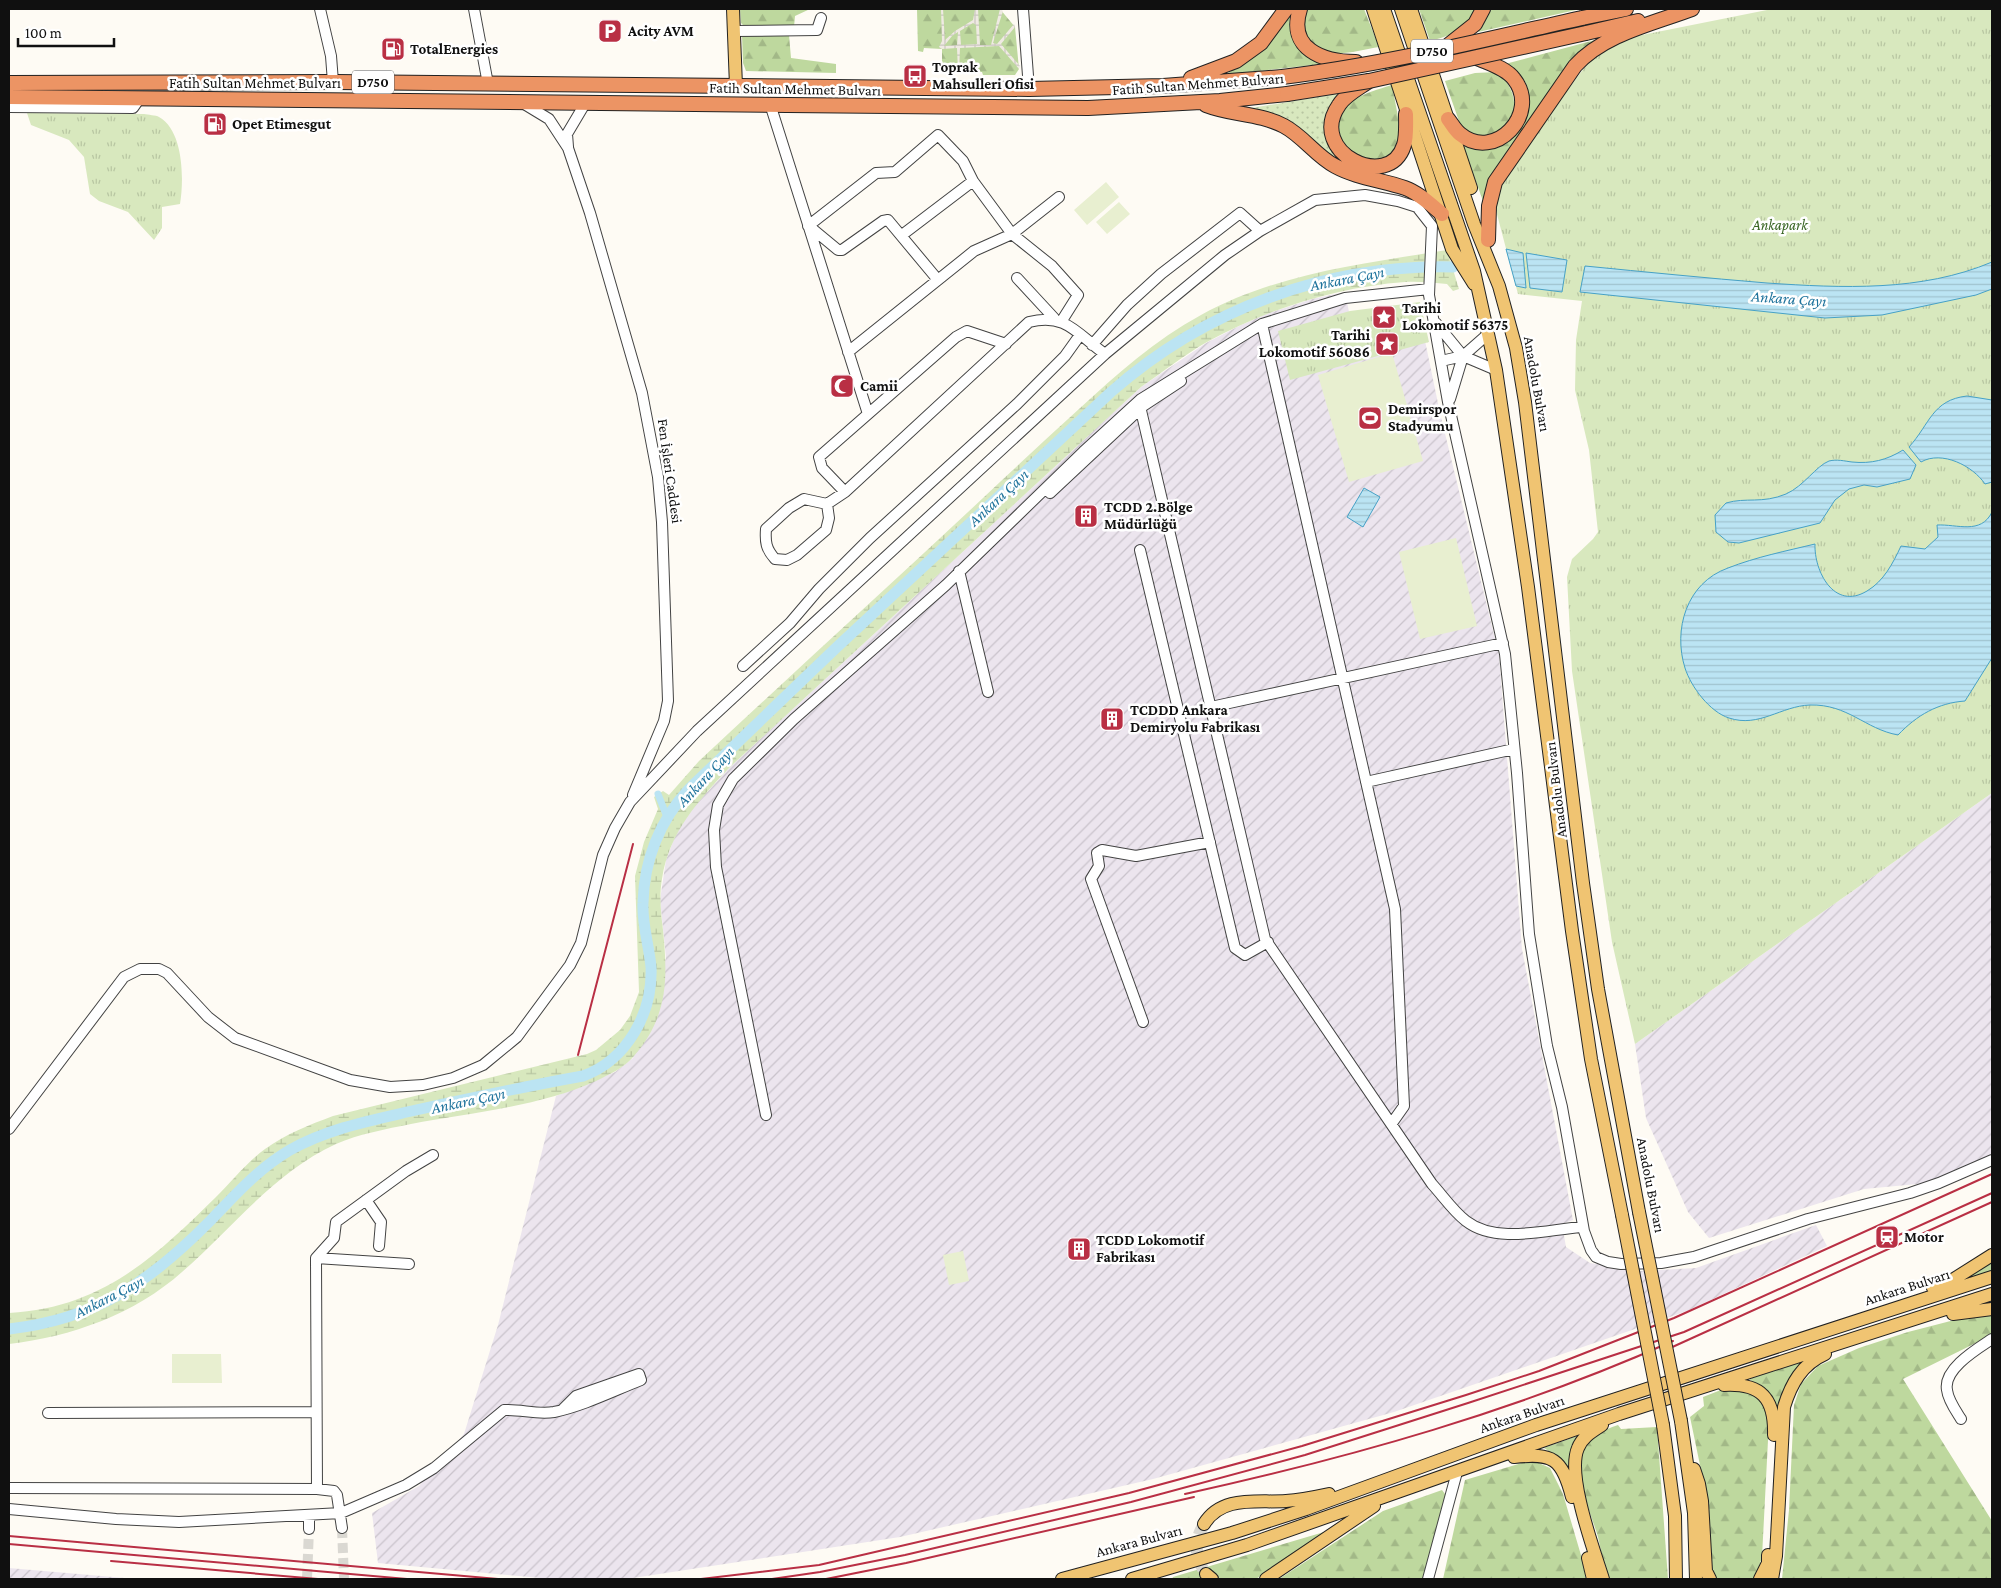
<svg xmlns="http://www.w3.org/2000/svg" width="2001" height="1588" font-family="'Crimson Pro',serif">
  <defs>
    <pattern id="industrial-furrows" width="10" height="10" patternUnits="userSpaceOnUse" patternTransform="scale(1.25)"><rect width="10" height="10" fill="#ece5ee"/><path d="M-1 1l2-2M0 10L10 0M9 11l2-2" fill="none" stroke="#c9c3cb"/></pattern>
    <pattern id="grass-dots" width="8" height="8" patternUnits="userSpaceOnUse" patternTransform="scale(1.25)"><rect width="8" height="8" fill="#d8e8be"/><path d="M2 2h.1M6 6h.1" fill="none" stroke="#b8c6a2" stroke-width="1.8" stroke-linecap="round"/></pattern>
    <pattern id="forest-firs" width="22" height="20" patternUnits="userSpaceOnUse" patternTransform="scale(1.25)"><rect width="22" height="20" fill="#bed89e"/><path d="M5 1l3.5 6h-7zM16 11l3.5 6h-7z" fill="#a2b887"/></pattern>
    <pattern id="wetland-marsh" width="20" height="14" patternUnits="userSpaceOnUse" patternTransform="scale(1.25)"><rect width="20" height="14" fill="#d8e8be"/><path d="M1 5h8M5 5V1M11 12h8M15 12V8" fill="none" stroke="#b8c6a2"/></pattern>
    <pattern id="park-tufts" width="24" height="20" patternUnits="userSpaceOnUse" patternTransform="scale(1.25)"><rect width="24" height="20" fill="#d8e8be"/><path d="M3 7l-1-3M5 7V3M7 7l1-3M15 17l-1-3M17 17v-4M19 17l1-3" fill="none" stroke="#b8c6a2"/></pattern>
    <pattern id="plaza-grid" width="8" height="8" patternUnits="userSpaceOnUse" patternTransform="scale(1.25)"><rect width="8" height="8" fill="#efeae2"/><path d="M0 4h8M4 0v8" fill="none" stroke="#ccc8c1"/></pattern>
    <pattern id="water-rules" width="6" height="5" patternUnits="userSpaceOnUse" patternTransform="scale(1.25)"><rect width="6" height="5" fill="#bbe4f3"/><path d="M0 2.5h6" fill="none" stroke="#a0c3cf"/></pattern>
  </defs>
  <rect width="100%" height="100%" fill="#fefbf4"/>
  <path fill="url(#industrial-furrows)" d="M1345 292 1350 317 1418 307 1440 413 1499 655 1522 949 1573 1220 1562 1224 1566 1247 1590 1263 1641 1271 1696 1268 1816 1225 1827 1246 1687 1311 1394 1412 1153 1479 900 1537 633 1578H540L378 1563 372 1513 419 1486 464 1434 498 1325 556 1096 615 1072 633 1058 666 958 660 900 666 860 677 831 690 811 730 767 1141 387 1206 343 1239 326 1266 314 1312 299Z
    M1992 793V1154L1928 1183 1864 1189 1709 1238 1688 1212 1646 1118 1635 1044Z
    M9 1568 136 1579H9Z"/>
  <path fill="url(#grass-dots)" d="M1337 94 1348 167 1267 112 1251 108Z"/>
  <path fill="url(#forest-firs)" d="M740 9H810L795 16 794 27H745L741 23Z
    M917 9H1000L1015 27 1019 69 1015 75H983L982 72 947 71 942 64V49L924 48 923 52 918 51Z
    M1291 9H1298L1306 51 1321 64 1225 75 1248 60Z
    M1307 9H1364L1379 47C1355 51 1321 63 1307 36 1303 28 1304 17 1307 9Z
    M1419 9H1478C1470 29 1449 36 1430 41Z
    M1488 9H1580L1478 32 1485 21Z
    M742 35H789L791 58 836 64V73L746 71 743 63Z
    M1595 40 1573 58 1498 165 1486 188 1483 201 1462 143C1469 145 1478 148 1485 148 1515 146 1535 114 1527 86 1524 76 1513 70 1505 64Z
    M1497 72C1506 80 1513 89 1514 102 1515 120 1496 140 1478 137 1472 136 1466 130 1461 127L1445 81 1475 73Z
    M1392 85 1402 138 1388 157 1374 161 1345 150C1323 106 1356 96 1392 85Z
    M1992 1261V1271L1967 1278Z
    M1992 1315V1335L1903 1379 1992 1521V1579H1782L1789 1510 1794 1405 1801 1384 1818 1366 1859 1348 1908 1332 1970 1316Z
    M1805 1361 1779 1422 1764 1389 1749 1379Z
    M1726 1388 1741 1389 1761 1399 1769 1421 1762 1557 1757 1574 1753 1579H1717L1712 1573 1706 1494 1690 1417 1704 1406 1703 1397Z
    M1618 1425 1621 1429 1657 1427 1668 1579H1607C1604 1565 1601 1551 1598 1537 1593 1519 1573 1472 1579 1455 1585 1439 1603 1430 1618 1425Z
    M1580 1435 1571 1474 1561 1459 1544 1448Z
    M1532 1460 1550 1468 1563 1494 1588 1579H1443L1465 1480Z
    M1442 1490 1448 1498 1424 1579H1279L1383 1511Z
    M1324 1532 1256 1579H1172L1173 1577Z"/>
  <path fill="url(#wetland-marsh)" d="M1447 250 1459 289 1453 291 1447 284C1434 283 1419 281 1405 282 1337 287 1267 309 1207 342 1184 355 1163 372 1141 387L730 767C699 800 669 832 662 879 659 896 661 913 663 930 668 979 668 1017 634 1056 624 1068 610 1074 596 1081 542 1106 469 1113 411 1124 386 1129 359 1134 336 1144 273 1173 233 1228 182 1272 135 1314 71 1337 9 1344V1313C101 1308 154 1258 216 1197 231 1182 247 1162 265 1149 286 1134 309 1125 333 1116L587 1054 596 1050 620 1030 630 1016 639 992 635 876 644 842 658 809 654 797 663 791 669 795 699 761C793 673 889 586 983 498 1015 468 1047 438 1079 409 1117 374 1155 340 1201 315 1278 273 1362 264 1447 250Z"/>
  <path fill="url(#park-tufts)" d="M1772 9H1992V793L1635 1044 1612 942 1572 671 1567 577 1572 559 1593 539 1598 532 1589 450 1575 390 1576 340 1582 301 1518 294 1494 203 1511 165 1594 55 1632 37Z
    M27 113 144 114C148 115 156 115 159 117 184 131 184 180 180 204L162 207V228L154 240 128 212 99 201 90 194 84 157 69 140 31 125Z
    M1420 302 1429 342 1290 380 1278 331 1350 311Z"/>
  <path fill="#e8efd0" d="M1106 182 1119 197 1087 225 1074 210Z
    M1119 202 1130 214 1107 234 1096 222Z
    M1392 353 1423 461 1349 482 1318 375Z
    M1456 538 1477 626 1420 639 1399 552Z
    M963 1251 969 1281 949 1285 943 1255Z
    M172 1354H221L222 1383H172Z"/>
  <path fill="url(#plaza-grid)" fill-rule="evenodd" d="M941 9H943L945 40 955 31 973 20 975 9H978L980 45H991L1000 9 1003 11 993 43 997 44 1014 24 1015 27 1001 44 1020 66 1019 69 999 46 960 48 959 72 958 71 957 48 942 49 939 47 942 41ZM973 23 976 25 977 44 961 45 960 31ZM958 32 957 45 944 46 952 36Z"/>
  <path fill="url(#water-rules)" stroke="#46a1c6" d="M1506 249 1523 253 1526 288 1516 286Z
    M1526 253 1567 260 1562 292 1530 288Z
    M1992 262V289L1976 295 1882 315 1825 318 1580 292 1585 266C1646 272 1706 278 1767 283 1842 288 1921 292 1992 262Z
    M1967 396 1992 400V482L1985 484C1973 466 1942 450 1921 462L1909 447C1930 424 1932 400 1967 396Z
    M1903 450 1916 465 1910 479 1877 487 1864 485 1849 489 1835 500 1820 523 1739 543 1728 542 1716 532 1715 515 1726 503C1746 497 1762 504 1786 494 1804 486 1816 466 1829 461 1837 459 1844 461 1852 462 1871 464 1887 460 1903 450Z
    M1364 488 1380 497 1363 527 1347 517Z
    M1992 512V658L1965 701C1938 703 1917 715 1898 735 1865 729 1848 704 1810 705 1781 706 1759 728 1729 718 1710 712 1691 687 1685 668 1673 630 1686 583 1728 568 1756 557 1786 551 1815 544 1814 571 1834 611 1867 591 1884 581 1893 563 1901 546L1925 549 1938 537 1937 525C1957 524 1981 535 1992 512Z"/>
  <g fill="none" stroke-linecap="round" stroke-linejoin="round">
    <path stroke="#bbe4f3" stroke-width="7" d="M658 794 667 817"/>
    <path stroke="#bbe4f3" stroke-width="11" d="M9 1329C97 1319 150 1282 211 1220 235 1195 259 1168 290 1150 329 1128 373 1120 416 1110 471 1098 527 1086 583 1076 627 1060 653 1013 651 967 649 945 642 925 643 903 644 860 660 820 689 789L837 647 1111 392C1205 309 1327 264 1453 267"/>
    <path stroke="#dad8d2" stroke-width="10" stroke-dasharray="10 5" stroke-linecap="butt" d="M342 1528 344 1579
      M307 1579 309 1529"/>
    <path stroke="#dad8d2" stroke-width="12" stroke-dasharray="12 6" stroke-linecap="butt" d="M1204 1524C1193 1542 1195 1557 1206 1574"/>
    <g stroke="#434343" stroke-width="12">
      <path id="minor" d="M320 9 331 56 333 82
        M474 9 488 84
        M1023 9 1029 89
        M734 31 817 30 821 18
        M521 102 549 119 568 148 590 213 642 393 658 477 662 522 668 701 664 721 633 795
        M770 104 868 414
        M9 107 133 108 140 98
        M568 147 567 134 586 102
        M808 226 876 173 895 172 938 135 963 161 973 181 1012 234 1052 266 1078 295 1061 322
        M809 226 838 250H842L883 221 888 220 938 280
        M902 235 973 181
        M1017 278 1054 318
        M1436 323 1463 356 1488 334
        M1262 324 1395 909 1404 1106 1392 1123
        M1092 345 1127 305 1161 274 1240 213 1260 231
        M848 352 974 251 1012 234 1059 197
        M1441 361 1463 356
        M1450 399 1463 356 1496 370
        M1139 402 1265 939 1432 1184C1443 1196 1453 1211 1466 1221 1497 1245 1548 1229 1583 1227
        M845 492 822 468 819 457 956 337 967 331 1006 344
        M1050 493 1143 406 1181 381
        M827 504 829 518 826 530 797 555 787 560 775 559C766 549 765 542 766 529L789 508 804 499 827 504 845 492 1029 322C1066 312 1078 335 1105 354
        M1140 550 1235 948 1245 955 1268 942
        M959 571 988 692
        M743 666 790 623 819 589 870 538 1017 404 1065 356 1080 335
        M1211 707 1503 643
        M1366 782 1514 749
        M1143 1022 1091 879 1099 866 1097 853 1102 850 1136 856 1210 842
        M766 1115 716 867 714 830 718 805 733 779 794 719 946 585 1083 452 1141 399 1262 324 1345 298 1429 289
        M9 1129 124 977 140 969H159L167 973 208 1017 235 1038 350 1080 390 1087 423 1085 453 1078 483 1065 517 1037 570 965 581 943 603 855 615 828 630 802 697 731 1105 354 1225 255 1260 231 1315 200 1365 195 1398 201 1417 207 1432 226 1429 295 1448 402 1505 654 1517 773 1529 934 1547 1046 1562 1107 1584 1231 1591 1250 1596 1257 1608 1262 1621 1264 1661 1263 1694 1257 1808 1219 1910 1193 1939 1183 1992 1160
        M366 1200 381 1222 379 1246
        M316 1258 409 1264
        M48 1413 316 1412
        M1961 1419C1956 1411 1948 1400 1947 1390 1943 1369 1977 1349 1992 1339
        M9 1488 317 1489 316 1258 334 1238 336 1222 406 1171 433 1155
        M317 1489 334 1491 337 1495 342 1528
        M9 1509 116 1519 179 1522 341 1513 406 1485 434 1468 504 1410C521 1409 537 1415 554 1412 583 1406 613 1391 641 1380L639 1374 576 1396 563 1409
        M309 1529V1517
        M1428 1579 1457 1472"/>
    </g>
    <g stroke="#212121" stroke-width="14">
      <path id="major" d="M733 9 736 86
        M1373 9 1452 249 1474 284
        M1384 9 1474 271 1496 370 1528 587 1572 931 1591 1059 1622 1215
        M1401 9 1474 224 1499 286 1516 348 1525 402 1583 883 1598 989 1639 1212
        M1411 9 1471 188
        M1933 1288 1954 1279 1992 1255
        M1953 1314 1992 1309
        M1724 1385C1761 1383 1775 1398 1774 1435
        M1681 1421 1694 1513 1696 1579
        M1602 1425C1593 1431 1582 1437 1578 1448 1566 1475 1594 1550 1603 1579
        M1663 1425 1675 1516 1676 1579
        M1514 1457C1553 1453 1562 1458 1572 1497
        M1694 1469 1699 1484 1702 1501 1706 1571 1710 1579
        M1204 1524C1222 1495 1256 1503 1286 1501 1300 1500 1315 1497 1329 1494
        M1588 1558 1593 1579
        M1206 1574 1212 1579
        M1062 1579 1232 1533 1306 1509 1536 1425 1992 1277
        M1132 1579 1247 1545 1619 1414 1992 1294
        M1266 1579 1374 1506
        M1760 1579 1768 1563V1555
        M1772 1579 1776 1556 1784 1407C1791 1384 1802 1364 1825 1354"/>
    </g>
    <g stroke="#212121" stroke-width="16">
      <path id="highway" d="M1300 9C1287 49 1323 62 1356 62
        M1582 18 1626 9
        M1586 33 1638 21
        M1446 47 1475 24 1483 9
        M1191 78 1236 61 1261 43 1286 9
        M1369 81C1359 88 1345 95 1339 105 1306 152 1389 193 1404 145 1407 136 1406 123 1406 114
        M9 83 336 82 1029 89 1163 86 1282 77
        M9 97 1088 108 1220 101 1287 94
        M1206 105C1231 115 1259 113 1284 126 1303 136 1316 156 1335 166 1357 178 1382 180 1405 188 1419 193 1431 205 1442 214
        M1448 119C1452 124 1455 130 1460 134 1495 163 1541 113 1514 79 1506 68 1488 63 1477 58
        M1488 240 1489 206 1495 182 1575 66C1604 34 1652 24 1692 9"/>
    </g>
    <use href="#minor" stroke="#fff" stroke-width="10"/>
    <use href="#major" stroke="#f0c472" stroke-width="12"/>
    <use href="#highway" stroke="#ec9464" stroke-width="14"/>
    <path stroke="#b92f44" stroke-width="2" d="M578 1055 633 844
      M1668 1349 1992 1202
      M1185 1494C1353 1457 1516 1411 1673 1341
      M9 1536 498 1579
      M9 1544 407 1579
      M111 1561 318 1579
      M701 1579 819 1565 1129 1493 1302 1446 1466 1395 1539 1371 1674 1318 1992 1174
      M772 1579 820 1572 905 1555 1131 1502 1305 1455 1468 1403 1684 1332 1992 1193
      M826 1579 906 1563 1194 1497"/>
    <g stroke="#212121" stroke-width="14" stroke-linecap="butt">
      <path id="major-bridge" d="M1639 1212 1681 1421
        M1622 1215 1663 1425"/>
    </g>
    <g stroke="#212121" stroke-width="16" stroke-linecap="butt">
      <path id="highway-bridge" d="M1282 77C1383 65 1482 40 1582 18
        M1287 94 1369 81 1586 33"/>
    </g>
    <use href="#major-bridge" stroke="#f0c472" stroke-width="12"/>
    <use href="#highway-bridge" stroke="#ec9464" stroke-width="14"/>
  </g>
  <defs>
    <g id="parking-square" transform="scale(1.25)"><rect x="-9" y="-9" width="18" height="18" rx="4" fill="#b92f44" stroke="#fff"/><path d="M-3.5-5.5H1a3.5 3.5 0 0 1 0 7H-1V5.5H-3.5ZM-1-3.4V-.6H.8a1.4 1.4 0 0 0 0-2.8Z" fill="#fff"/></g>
    <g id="fuel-square" transform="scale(1.25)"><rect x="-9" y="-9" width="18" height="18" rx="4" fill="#b92f44" stroke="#fff"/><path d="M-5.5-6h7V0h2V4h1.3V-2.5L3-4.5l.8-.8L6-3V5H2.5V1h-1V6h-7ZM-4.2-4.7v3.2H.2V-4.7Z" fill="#fff"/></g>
    <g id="bus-square" transform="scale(1.25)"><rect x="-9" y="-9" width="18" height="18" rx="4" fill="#b92f44" stroke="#fff"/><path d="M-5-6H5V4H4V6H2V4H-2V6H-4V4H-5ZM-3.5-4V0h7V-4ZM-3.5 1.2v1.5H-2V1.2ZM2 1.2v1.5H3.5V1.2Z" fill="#fff"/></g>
    <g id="sight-square" transform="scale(1.25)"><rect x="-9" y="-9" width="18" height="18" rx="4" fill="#b92f44" stroke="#fff"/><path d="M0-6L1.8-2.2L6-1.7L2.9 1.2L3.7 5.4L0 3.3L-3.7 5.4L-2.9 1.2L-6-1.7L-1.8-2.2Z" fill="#fff"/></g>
    <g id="mosque-square" transform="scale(1.25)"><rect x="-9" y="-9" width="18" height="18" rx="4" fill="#b92f44" stroke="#fff"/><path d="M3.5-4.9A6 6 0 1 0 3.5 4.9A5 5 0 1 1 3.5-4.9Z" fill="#fff"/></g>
    <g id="stadium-square" transform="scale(1.25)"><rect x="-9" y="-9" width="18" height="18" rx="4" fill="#b92f44" stroke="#fff"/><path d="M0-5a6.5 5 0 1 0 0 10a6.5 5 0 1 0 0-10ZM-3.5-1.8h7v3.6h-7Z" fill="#fff"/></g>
    <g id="building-square" transform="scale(1.25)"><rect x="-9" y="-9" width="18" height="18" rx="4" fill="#b92f44" stroke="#fff"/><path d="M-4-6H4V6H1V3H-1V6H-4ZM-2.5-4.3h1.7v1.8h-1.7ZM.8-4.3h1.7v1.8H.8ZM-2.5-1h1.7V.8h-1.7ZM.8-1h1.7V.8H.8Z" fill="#fff"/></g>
    <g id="station-square" transform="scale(1.25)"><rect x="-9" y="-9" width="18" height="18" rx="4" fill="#b92f44" stroke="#fff"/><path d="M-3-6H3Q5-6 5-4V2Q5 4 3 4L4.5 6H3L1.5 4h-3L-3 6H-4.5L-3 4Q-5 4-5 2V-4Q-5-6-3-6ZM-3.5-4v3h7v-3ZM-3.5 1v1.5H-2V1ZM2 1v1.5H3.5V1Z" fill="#fff"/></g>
  </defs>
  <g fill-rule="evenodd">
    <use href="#parking-square" x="610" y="31"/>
    <use href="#fuel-square" x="393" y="49"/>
    <use href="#bus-square" x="915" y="76"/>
    <use href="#fuel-square" x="215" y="124"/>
    <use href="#sight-square" x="1384" y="317"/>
    <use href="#sight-square" x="1387" y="344"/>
    <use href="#mosque-square" x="842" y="386"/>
    <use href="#stadium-square" x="1370" y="418"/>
    <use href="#building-square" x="1086" y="516"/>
    <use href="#building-square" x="1112" y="719"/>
    <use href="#station-square" x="1887" y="1237"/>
    <use href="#building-square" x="1079" y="1249"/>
  </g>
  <g text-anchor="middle" stroke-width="5" stroke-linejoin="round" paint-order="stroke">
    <g fill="#fff" stroke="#585858" stroke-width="1">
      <rect x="1411" y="39.5" width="42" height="23" rx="4"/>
      <rect x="352" y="70.5" width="42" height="23" rx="4"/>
    </g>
    <g font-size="14" font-weight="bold" fill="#101010">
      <text x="1432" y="56">D750</text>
      <text x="373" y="87">D750</text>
    </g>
    <g font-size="15" font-weight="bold" fill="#101010" stroke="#fff" text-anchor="start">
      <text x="628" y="36">Acity AVM</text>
      <text x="410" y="54">TotalEnergies</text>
      <text x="932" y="72">Toprak<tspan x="932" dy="17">Mahsulleri Ofisi</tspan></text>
      <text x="232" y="129">Opet Etimesgut</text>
      <text x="1402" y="313">Tarihi<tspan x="1402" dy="17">Lokomotif 56375</tspan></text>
      <text x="1370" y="340" text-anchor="end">Tarihi<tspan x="1370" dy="17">Lokomotif 56086</tspan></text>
      <text x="860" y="391">Camii</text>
      <text x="1388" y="414">Demirspor<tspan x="1388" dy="17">Stadyumu</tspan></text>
      <text x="1104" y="512">TCDD 2.Bölge<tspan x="1104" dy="17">Müdürlüğü</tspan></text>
      <text x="1130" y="715">TCDDD Ankara<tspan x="1130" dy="17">Demiryolu Fabrikası</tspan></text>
      <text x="1904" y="1242">Motor</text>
      <text x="1096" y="1245">TCDD Lokomotif<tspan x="1096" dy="17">Fabrikası</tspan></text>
    </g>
    <g font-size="15" fill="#101010" stroke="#fff">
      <text x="255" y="88">Fatih Sultan Mehmet Bulvarı</text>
      <text transform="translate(1198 84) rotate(-4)" y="5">Fatih Sultan Mehmet Bulvarı</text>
      <text transform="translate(795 89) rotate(1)" y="5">Fatih Sultan Mehmet Bulvarı</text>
      <text transform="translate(1537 384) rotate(80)" y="5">Anadolu Bulvarı</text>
      <text transform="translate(670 471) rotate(82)" y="5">Fen İşleri Caddesi</text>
      <text transform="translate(1556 790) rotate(-97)" y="5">Anadolu Bulvarı</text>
      <text transform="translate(1651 1185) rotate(79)" y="5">Anadolu Bulvarı</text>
      <text transform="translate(1907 1287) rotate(-18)" y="5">Ankara Bulvarı</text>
      <text transform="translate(1522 1414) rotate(-19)" y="5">Ankara Bulvarı</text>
      <text transform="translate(1139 1541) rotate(-15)" y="5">Ankara Bulvarı</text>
    </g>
    <g font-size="15" font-style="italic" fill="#386523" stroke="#fff">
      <text x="1780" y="230">Ankapark</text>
    </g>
    <g font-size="16" font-style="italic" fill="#1f739c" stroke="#fff">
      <text transform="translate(1347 278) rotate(-11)" y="6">Ankara Çayı</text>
      <text transform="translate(1789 298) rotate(4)" y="6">Ankara Çayı</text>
      <text transform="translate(998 497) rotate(-43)" y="6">Ankara Çayı</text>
      <text transform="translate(705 776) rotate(-47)" y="6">Ankara Çayı</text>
      <text transform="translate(468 1100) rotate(-12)" y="6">Ankara Çayı</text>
      <text transform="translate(109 1296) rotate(-27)" y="6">Ankara Çayı</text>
    </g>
  </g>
  <rect width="2001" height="1588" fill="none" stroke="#101010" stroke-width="20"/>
  <path d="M18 38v8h96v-8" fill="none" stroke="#101010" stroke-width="2.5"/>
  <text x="25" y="38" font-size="15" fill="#101010" stroke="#ffffff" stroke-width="4" paint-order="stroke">100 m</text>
</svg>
